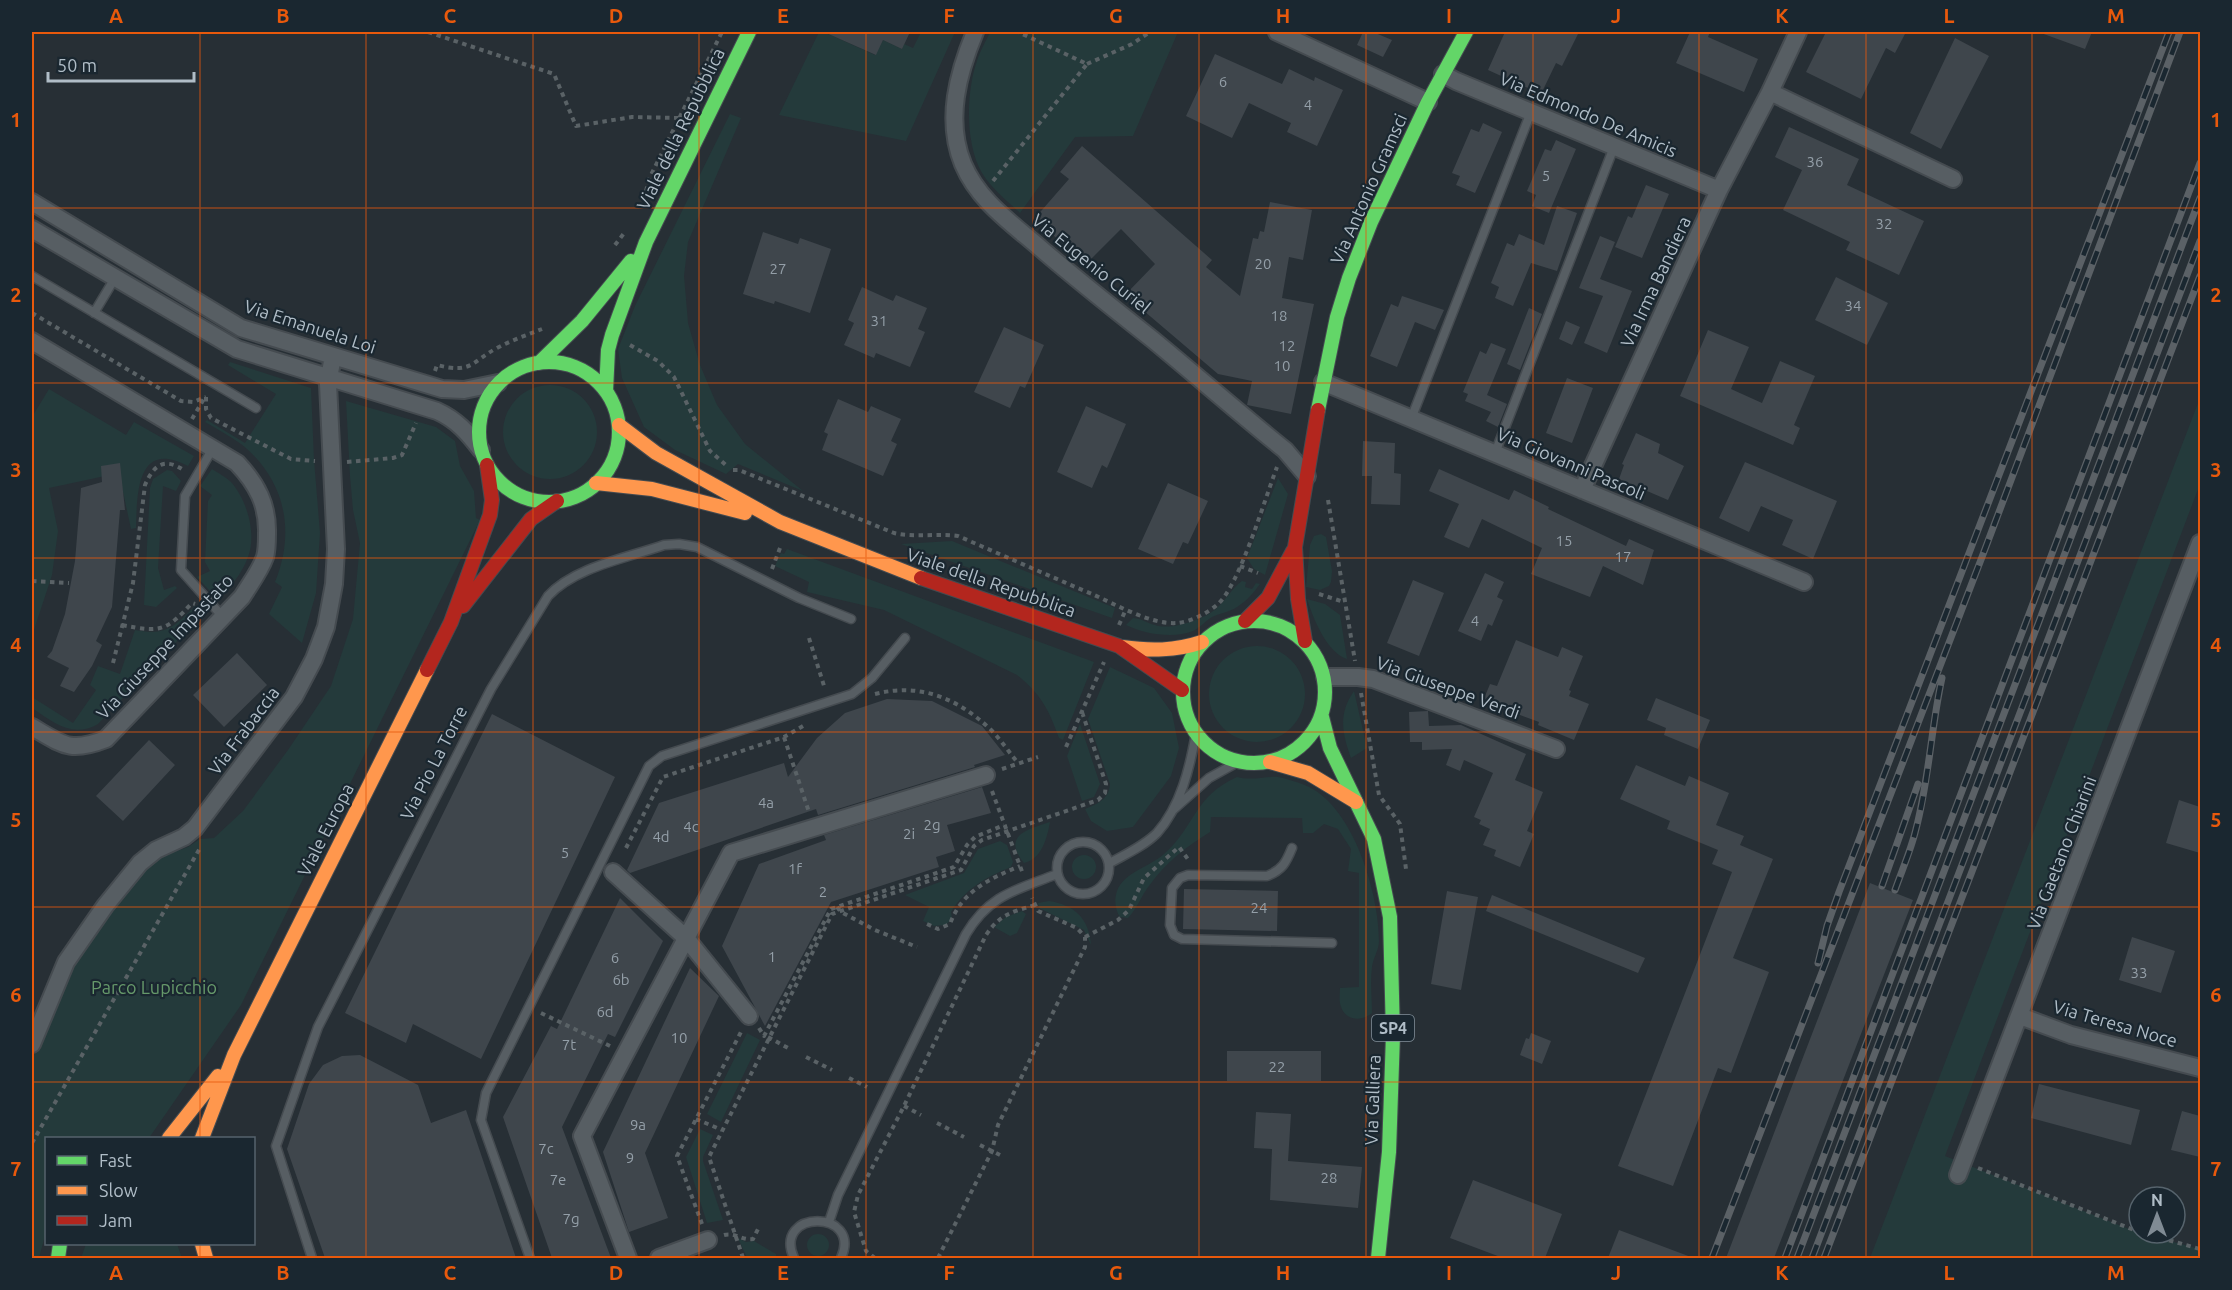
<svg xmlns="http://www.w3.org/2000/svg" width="2232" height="1290" font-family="Ubuntu,sans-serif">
  <rect width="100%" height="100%" fill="#272f35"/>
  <path fill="#243a3b" d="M819 32H824L875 55 883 40 902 49 904 44 913 48 921 32H955L906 141 779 115Z
    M990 32H1178L1133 136 1075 137 1020 213C1007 201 991 188 982 173 965 144 966 92 977 61 980 51 986 41 990 32Z
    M730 114 741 118 688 242 684 276 688 323 700 365 717 405 745 444 803 491 738 464 726 474 675 450 644 427 622 378 618 349 635 306Z
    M230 362 311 388 314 460 320 533 316 593 302 643 269 614 282 587 275 582C296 531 285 479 241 444 230 436 217 429 205 422L207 420 245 443 276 394 228 365Z
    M503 432a47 47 0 1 1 94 0a47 47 0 1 1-94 0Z
    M49 389 126 435 134 422 194 456 188 466C137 439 137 493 136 528L131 529 119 473 49 488 58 531 52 575 32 636V417Z
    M2200 398V484L1945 1156 2139 1233 2200 1249V1258H1870Z
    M346 401 436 427 455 441 460 466 474 491 476 518 480 520 241 1005 149 1138H46V1232L39 1258H32V1060L43 1030 68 974 85 944 150 860 188 847 200 839 214 838 243 811 288 750 331 686 353 619 360 543 353 510 350 476Z
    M212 469C218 473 226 477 231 482 247 500 257 534 248 557 242 574 230 587 218 600L197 577 210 571 205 562 208 501 212 495 200 486Z
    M167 470 172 471 181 481 176 491 163 486 158 568 164 590 175 586 177 588 156 607 144 605 150 488 153 479Z
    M1278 478 1288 494 1265 575 1254 569 1247 558Z
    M1321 534 1326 537 1332 571 1331 582 1329 586 1320 590 1306 587 1310 545 1314 536Z
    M952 541 1115 608 1112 618 901 544Z
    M787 549 1094 662 1063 740 1059 738C1049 710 1041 694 1017 675L884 610 807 592 809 582 775 566 781 553 784 554Z
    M1242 581 1246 582 1245 587 1252 589 1256 583 1260 584C1254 592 1247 601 1237 607 1230 612 1220 613 1212 617 1205 621 1200 628 1193 631 1174 639 1144 634 1126 625L1133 618C1144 619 1146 623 1155 625 1170 631 1206 619 1217 608 1226 600 1232 588 1242 581Z
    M1307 599 1325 604 1340 615 1347 659C1327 653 1313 618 1307 599Z
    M195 606 203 614 98 724C72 739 53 722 32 708V697L73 723 96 690 90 685 98 666 120 674 135 630C166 636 174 627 195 606Z
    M1209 694a48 48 0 1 1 96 0a48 48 0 1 1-96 0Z
    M1110 667 1154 688 1172 713 1179 748 1171 776 1133 827 1107 831 1091 821 1085 809C1098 804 1109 799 1110 784L1088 719Z
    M1354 691 1367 748 1351 758C1342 733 1338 714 1354 691Z
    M1080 724 1100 784 1094 797 1082 801 1067 756Z
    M1237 777C1252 781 1264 776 1278 777 1287 779 1301 783 1309 787 1354 809 1379 894 1379 941 1379 950 1373 958 1372 967 1370 982 1372 998 1372 1013 1360 1023 1343 1020 1340 1003 1339 998 1340 993 1340 988L1359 987V873L1348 871 1351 849 1338 829 1324 824 1313 833H1303L1302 818 1211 817 1210 832C1186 847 1165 863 1149 886 1141 896 1137 909 1128 918L1120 917C1115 910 1114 900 1117 891 1124 872 1150 867 1164 854 1195 827 1194 796 1237 777Z
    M1050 822C1047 838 1042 859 1024 863 1001 835 1029 829 1050 822Z
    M1000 841 1007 845 1013 862 1011 867C986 877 965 889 951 912L952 918 946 925 934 926 923 921 929 907 905 895 964 873 978 849Z
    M1072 867a12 12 0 1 1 24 0a12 12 0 1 1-24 0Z
    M1049 901C1075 905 1089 919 1091 945L1084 930 1039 908 1038 903Z
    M1022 911 1026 914 1017 933 1010 936 994 927 1006 917Z
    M747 1033 760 1040 721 1122 707 1114Z
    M700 1129 713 1135 703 1157V1161L723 1220 707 1223 686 1157Z
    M807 1245a11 11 0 1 1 22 0a11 11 0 1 1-22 0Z
    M738 1238 746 1242 754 1241 776 1254V1258H747Z
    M86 1244H177L182 1258H81Z"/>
  <path fill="#3f464c" d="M824 32H910L902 49 883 40 876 55Z
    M1363 32H1373L1392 40 1383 57 1357 45Z
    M1505 32H1579L1562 66 1556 63 1541 94 1488 70Z
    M1690 32H1710L1708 37 1758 59 1744 92 1676 63Z
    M1826 32H1906L1895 53 1886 48 1861 99 1806 72Z
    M2041 32H2092L2085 49 2041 33Z
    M1955 38 1989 56 1941 149 1910 133Z
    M1215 54 1282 84 1289 69 1314 81 1315 77 1343 90 1317 146 1287 132 1291 123 1249 103 1232 138 1186 116Z
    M1483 123 1502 132 1475 193 1456 185 1460 176 1452 173 1471 129 1479 132Z
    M1789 127 1859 159 1847 185 1924 221 1899 275 1846 250 1850 242 1783 210 1802 170 1775 157Z
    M1556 140 1576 149 1549 213 1532 206 1536 195 1527 191 1545 149 1551 151Z
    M1082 146 1212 260 1206 267 1240 296 1253 238 1258 239 1260 231 1264 232 1270 202 1312 210 1303 260 1289 257 1282 298 1314 304 1291 414 1247 405 1252 381 1218 374 1144 311 1126 294 1155 264 1121 229 1085 265 1035 218 1069 179 1060 172Z
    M1646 185 1669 194 1642 258 1615 247 1628 216 1632 218Z
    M1557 206 1577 213 1557 271 1531 263 1513 306 1495 298 1499 287 1491 283 1507 243 1514 246 1519 234 1544 245Z
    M763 232 798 244 800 238 831 249 810 313 775 301 774 304 743 294Z
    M1600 236 1615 242 1600 279 1632 291 1607 353 1584 343 1603 296 1579 288Z
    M1836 277 1888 303 1867 345 1815 320Z
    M862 287 893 301 896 295 927 308 918 329 925 332 910 367 876 353 874 358 844 345 854 323 848 320Z
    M1402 296 1444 310 1435 330 1415 322 1397 367 1370 356 1391 304 1398 307Z
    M1529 308 1542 314 1520 370 1507 364Z
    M1566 321 1580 327 1572 345 1559 339Z
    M1004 327 1044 345 1025 388 1020 386 1010 408 974 392Z
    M1708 330 1749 347 1731 389 1762 403 1780 361 1815 376 1794 425 1800 428 1793 445 1680 396Z
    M1491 343 1506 349 1487 395 1507 404 1498 427 1486 421 1491 412 1465 401 1468 394 1463 392 1480 351 1486 354Z
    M1567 378 1593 388 1572 443 1546 433Z
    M838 399 868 412 871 406 901 419 891 441 897 444 883 476 822 450 828 434 824 432Z
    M1086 406 1126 424 1107 468 1102 465 1092 488 1057 472Z
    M1636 433 1660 444 1658 453 1684 466 1668 500 1619 479 1624 465 1622 464Z
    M1363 441 1395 443 1394 473 1401 474 1400 505 1371 504 1372 476H1362Z
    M1745 462 1837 501 1813 559 1782 545 1793 520 1761 506 1749 532 1719 518Z
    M120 463 125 510H120L112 607 96 641 102 645 92 666 74 692 60 686 69 668 47 657 52 651 65 614 75 561 81 488 102 482 101 466Z
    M1439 469 1509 500 1514 490 1549 507 1548 509 1626 546 1629 539 1654 550 1643 585 1603 566 1590 597 1531 574 1542 548 1482 519 1469 548 1444 537 1459 504 1429 491Z
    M1168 483 1208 501 1188 544 1183 542 1173 564 1138 549Z
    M1485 573 1504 582 1497 597 1503 600 1492 626 1488 624 1481 641 1458 631Z
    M1413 580 1444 593 1419 656 1387 643Z
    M1516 640 1558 657 1562 647 1583 656 1569 690 1571 691 1569 696 1589 704 1574 740 1538 725 1539 722 1483 701 1490 684 1497 686Z
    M237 653 267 685 224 727 193 695Z
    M1656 698 1710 720 1698 749 1664 735 1666 728 1647 720Z
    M887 699 932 701 982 726 1005 755 974 765 975 767 818 815 816 809 630 873 627 870 659 803 784 763 788 777 817 738 845 713Z
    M1428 711 1429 726 1461 725 1526 754 1515 780 1543 792 1527 831 1534 834 1520 867 1494 856 1496 850 1483 845 1490 829 1479 824 1481 820 1474 817 1493 773 1464 760 1460 771 1446 765 1452 749 1422 750V742H1410L1409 712Z
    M492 714 615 777 481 1059 413 1024 406 1043 345 1013Z
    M149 740 175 765 123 821 96 796Z
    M1636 765 1685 786 1689 776 1729 793 1716 825 1744 836 1740 845 1773 859 1733 958 1769 972 1731 1073 1718 1068 1673 1186 1618 1166 1732 872 1712 864 1718 850 1667 829 1670 821 1620 799Z
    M982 787 991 813 947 825 955 851 936 857 939 867 831 902 765 1026 722 946 759 864 826 840 824 835Z
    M2179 800 2200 807V853L2166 843Z
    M1870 883 1913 900 1774 1258H1726Z
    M1184 889 1278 891 1277 931 1183 929Z
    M1447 891 1478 897 1461 990 1431 984Z
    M1492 895 1645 958 1638 973 1486 911Z
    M620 898 663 941 615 1037 608 1034 562 1127 611 1258H552L503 1117 551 1026 557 1029Z
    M2132 937 2175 951 2161 993 2119 980Z
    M690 968 719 996 645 1153 668 1218 629 1232 603 1152Z
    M1531 1033 1551 1041 1542 1064 1520 1055 1526 1038 1529 1039Z
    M1227 1051H1321V1081H1227Z
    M360 1055 418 1085 431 1123 466 1110 516 1258H325L287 1149 309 1084 323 1065 342 1056Z
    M2039 1084 2140 1110 2131 1145 2031 1118Z
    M2182 1111 2200 1116V1157L2171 1150Z
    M1256 1112 1291 1114 1288 1161 1362 1167 1358 1208 1270 1200 1272 1149 1254 1148Z
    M1473 1180 1562 1214 1545 1258H1503L1450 1238Z
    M1619 1230 1691 1257V1258H1608Z"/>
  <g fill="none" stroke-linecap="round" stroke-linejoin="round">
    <g stroke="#454b50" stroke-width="11">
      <path id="lane" d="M32 276 256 408
        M94 313 115 278
        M1411 419 1531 112
        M213 448 185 496 181 570 223 617
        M1495 453 1614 147
        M1173 810 1209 778 1238 762
        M1057 868a26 26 0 1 1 52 0a26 26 0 1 1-52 0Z
        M1292 848C1286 863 1282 870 1267 876L1188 875 1180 878 1172 888 1170 925 1174 935 1182 939 1332 943
        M1110 863C1126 854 1144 846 1157 833 1181 806 1190 767 1196 733L1194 731
        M829 1222 838 1195 966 934C990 894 1017 890 1057 874
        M312 1258 276 1146 318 1027 491 689 548 596C575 567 627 558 664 545L679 544 697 547 799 598 851 619
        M530 1258 481 1120 486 1093 649 766 662 756 852 694 872 678 905 638
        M794 1258C772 1209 863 1209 841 1258"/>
    </g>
    <g stroke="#454b50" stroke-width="20">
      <path id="street" d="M975 32C958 73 945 120 963 164 978 200 1010 222 1039 247 1076 279 1114 309 1152 339 1197 376 1240 414 1285 450L1307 476
        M1277 32 1428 102
        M1443 74 1456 81 1719 190
        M1770 92 1953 179
        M32 202 241 328 442 389 464 390 498 383
        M32 229 237 349 437 411C457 420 468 433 481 450
        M32 341 237 463C257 484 268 505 267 534 267 541 267 550 265 557 260 571 250 584 242 597L106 739C70 753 63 745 32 727
        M1323 382 1804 582
        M1582 490 1719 190 1770 92 1798 32
        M1325 677H1358L1373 679 1556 749
        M613 872 686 938 749 1016
        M2020 1016 2071 1035 2200 1068
        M32 1044 66 962 105 906 140 863 156 850 184 837 195 828 294 697 314 659 326 627 334 584 336 549 328 384 333 356
        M1958 1175 2200 543
        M628 1258 582 1136 731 853 986 775
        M659 1258 708 1240"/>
    </g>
    <g stroke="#454b50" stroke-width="16">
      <path id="fast" d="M479 432a70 70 0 1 1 140 0a70 70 0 1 1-140 0Z
        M539 363 582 321 631 261
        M606 391 608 350 612 335 646 242 749 32
        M1318 410 1337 317 1349 278 1371 222 1428 102 1466 32
        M1183 692a71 71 0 1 1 142 0a71 71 0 1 1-142 0Z
        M1322 717 1330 748 1374 839 1390 917 1393 1035 1389 1152 1378 1258
        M58 1258 60 1244"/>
    </g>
    <g stroke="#454b50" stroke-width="16">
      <path id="slow" d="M619 425 656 453 780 522 921 578
        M596 483 652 489 745 513
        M1122 647C1150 651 1175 651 1202 642
        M1270 762 1308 773 1356 802
        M169 1138 218 1076
        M202 1138 234 1055 427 670
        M202 1244 206 1258"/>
    </g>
    <g stroke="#454b50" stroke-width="16">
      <path id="jam" d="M921 578 1119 646 1182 690
        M463 606 531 519 557 501
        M1245 621 1268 598 1293 551
        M1305 641 1298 599 1295 547 1318 410
        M427 670 451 622 490 515 492 500 487 465"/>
    </g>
    <path stroke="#5a6266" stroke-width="4" stroke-dasharray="4.5 4.5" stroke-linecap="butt" d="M428 32 554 74 576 126 632 117 680 118
      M1087 64 1132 44 1150 32
      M993 181 1087 64 1018 32
      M646 191 649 179 722 32
      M615 245 625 232
      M32 313 181 401 193 402 206 397
      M630 345 658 361 674 377 710 451 727 466
      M435 371 437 365C472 374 471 362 497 348 512 340 527 335 542 329
      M206 397V409L211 418 291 459 315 461
      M192 419 205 397
      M347 462 393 458 402 455 416 423
      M733 470H739L894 533C916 538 936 533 958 536 1002 555 1047 575 1092 594 1115 604 1151 625 1177 623 1190 622 1208 613 1218 604 1240 584 1265 498 1277 467
      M1328 500 1355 661
      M1240 566 1258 573
      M772 569 780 548
      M32 581 69 583
      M1319 594 1344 602
      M122 625C161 633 166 631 192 603L195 604
      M1119 625 1126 609
      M809 638 825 689
      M113 663 133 583 145 485C154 464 165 457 185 471
      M1361 693 1379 795 1400 824 1406 869
      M875 694C919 683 955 697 988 727 999 737 1008 751 1018 763
      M784 737 809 812
      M1066 747 1104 662
      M1002 769 1038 757
      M992 791 1023 874
      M626 848 663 777 784 737 803 726
      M837 907 841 912 875 930 917 947
      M927 924 938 929 950 924C962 891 989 879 1020 866
      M1085 937 1118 920 1129 910 1144 878 1179 847 1190 862
      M541 1013 610 1046
      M759 1028 764 1036 831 909 954 867 967 845 975 837 1004 825
      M768 1037 788 1048
      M806 1057 832 1070
      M849 1078 867 1087
      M904 1106 921 1115
      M696 1119 722 1130
      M937 1123 964 1137
      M32 1143 200 848
      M980 1145 1000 1155
      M1978 1168 2139 1232
      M702 1224 677 1156 742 1030
      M2143 1233 2200 1249
      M724 1235C735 1232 743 1241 753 1239L759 1227
      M743 1258 709 1157 832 914 961 870 974 846 982 840 1098 800 1105 793 1106 784 1082 712
      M875 1258 866 1251 854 1212 858 1195 904 1106 986 935C1000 914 1012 912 1035 905
      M938 1258 992 1151 998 1125 1085 947V937L1077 928 1038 911 1032 898"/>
    <use href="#lane" stroke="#575e63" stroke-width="8"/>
    <use href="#street" stroke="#575e63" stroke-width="16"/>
    <use href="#fast" stroke="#63d668" stroke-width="14"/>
    <use href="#slow" stroke="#ff974d" stroke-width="14"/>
    <use href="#jam" stroke="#b3261e" stroke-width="14"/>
    <g stroke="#5b6166" stroke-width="7">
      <path id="rail" d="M1882 886 1918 784
        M1895 890C1902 870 1911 850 1916 829 1929 780 1931 728 1942 678
        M1818 963 1827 926 1839 892 2169 32
        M1712 1258 1982 557 2180 32
        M1785 1258 2200 163
        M1797 1258 2200 198
        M1812 1258 2200 241
        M1824 1258 2200 276"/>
    </g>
    <use href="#rail" stroke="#1a2730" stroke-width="4.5" stroke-dasharray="14" stroke-linecap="butt"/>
  </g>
  <path fill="none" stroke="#e8590c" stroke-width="1.5" stroke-opacity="0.55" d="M200 32V1138M366 32V1258M533 32V1258M699 32V1258M866 32V1258M1033 32V1258M1199 32V1258M1366 32V1258M1533 32V1258M1699 32V1258M1866 32V1258M2032 32V1258M32 208H2200M32 383H2200M32 558H2200M32 732H2200M32 907H2200M32 1082H2200M200 1244V1258"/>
  <g text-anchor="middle" stroke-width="4.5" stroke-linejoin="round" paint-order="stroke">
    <g font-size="15" fill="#949fa8">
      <text x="1223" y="87">6</text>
      <text x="1308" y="110">4</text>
      <text x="1815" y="167">36</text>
      <text x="1546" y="181">5</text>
      <text x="1884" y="229">32</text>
      <text x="1263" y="269">20</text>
      <text x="778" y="274">27</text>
      <text x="1853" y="311">34</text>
      <text x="1279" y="321">18</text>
      <text x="879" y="326">31</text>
      <text x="1287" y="351">12</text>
      <text x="1282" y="371">10</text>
      <text x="1564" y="546">15</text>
      <text x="1623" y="562">17</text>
      <text x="1475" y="626">4</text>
      <text x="766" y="808">4a</text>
      <text x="932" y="830">2g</text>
      <text x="691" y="832">4c</text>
      <text x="909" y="839">2i</text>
      <text x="661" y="842">4d</text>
      <text x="565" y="858">5</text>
      <text x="795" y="874">1f</text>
      <text x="823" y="897">2</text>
      <text x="1259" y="913">24</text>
      <text x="772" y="962">1</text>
      <text x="615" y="963">6</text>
      <text x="2139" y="978">33</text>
      <text x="621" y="985">6b</text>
      <text x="605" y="1017">6d</text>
      <text x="679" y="1043">10</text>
      <text x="569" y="1050">7t</text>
      <text x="1277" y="1072">22</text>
      <text x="638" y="1130">9a</text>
      <text x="546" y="1154">7c</text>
      <text x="630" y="1163">9</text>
      <text x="1329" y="1183">28</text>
      <text x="558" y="1185">7e</text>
      <text x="571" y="1224">7g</text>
    </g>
    <rect fill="#1a2730" stroke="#83909a" stroke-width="1.5" x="1372" y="1015" width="42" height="26" rx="4.5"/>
    <g font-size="16" font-weight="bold" fill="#b0bdc7">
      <text x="1393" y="1034">SP4</text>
    </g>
    <g font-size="18" fill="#b0bdc7" stroke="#1a2730">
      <text transform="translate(1588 115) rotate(23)" y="6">Via Edmondo De Amicis</text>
      <text transform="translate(681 129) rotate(-64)" y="6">Viale della Repubblica</text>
      <text transform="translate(1369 189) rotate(-66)" y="6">Via Antonio Gramsci</text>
      <text transform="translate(1091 264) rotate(39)" y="6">Via Eugenio Curiel</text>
      <text transform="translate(1656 282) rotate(-65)" y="6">Via Irma Bandiera</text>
      <text transform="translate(310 327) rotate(18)" y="6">Via Emanuela Loi</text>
      <text transform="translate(1571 464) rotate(23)" y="6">Via Giovanni Pascoli</text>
      <text transform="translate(991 583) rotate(19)" y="6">Viale della Repubblica</text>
      <text transform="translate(165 647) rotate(-47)" y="6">Via Giuseppe Impastato</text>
      <text transform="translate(1448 688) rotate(20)" y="6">Via Giuseppe Verdi</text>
      <text transform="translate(244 731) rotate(-53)" y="6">Via Frabaccia</text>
      <text transform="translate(434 763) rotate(-63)" y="6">Via Pio La Torre</text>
      <text transform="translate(326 830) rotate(-63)" y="6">Viale Europa</text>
      <text transform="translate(2062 853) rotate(-69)" y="6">Via Gaetano Chiarini</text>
      <text transform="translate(2115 1024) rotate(16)" y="6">Via Teresa Noce</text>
      <text transform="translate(1373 1100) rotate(-88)" y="6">Via Galliera</text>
    </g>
    <g font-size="18" fill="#66996a" stroke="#1a2730">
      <text x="154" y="994">Parco Lupicchio</text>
    </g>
  </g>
  <rect width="2232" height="1290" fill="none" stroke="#1a2730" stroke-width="66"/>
  <rect x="45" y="1137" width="210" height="108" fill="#1a2730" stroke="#56636c" stroke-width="1.5"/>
  <rect x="57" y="1156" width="30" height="9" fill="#63d668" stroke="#56636c" stroke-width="1.5"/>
  <text x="99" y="1167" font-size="18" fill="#b0bdc7">Fast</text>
  <rect x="57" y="1186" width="30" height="9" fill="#ff974d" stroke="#56636c" stroke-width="1.5"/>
  <text x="99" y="1197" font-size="18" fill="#b0bdc7">Slow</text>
  <rect x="57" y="1216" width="30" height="9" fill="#b3261e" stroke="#56636c" stroke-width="1.5"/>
  <text x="99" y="1227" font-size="18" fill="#b0bdc7">Jam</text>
  <g transform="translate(2157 1215)"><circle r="28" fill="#1a2730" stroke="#56636c" stroke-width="1.5"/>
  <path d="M0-4.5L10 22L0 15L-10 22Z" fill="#808b94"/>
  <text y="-9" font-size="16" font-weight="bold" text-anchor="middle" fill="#b0bdc7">N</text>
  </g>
  <path d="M48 72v9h146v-9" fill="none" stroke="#b0bdc7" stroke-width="3"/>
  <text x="57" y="72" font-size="18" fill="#b0bdc7" stroke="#1a2730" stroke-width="4.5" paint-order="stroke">50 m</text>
  <rect x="33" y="33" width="2166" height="1224" fill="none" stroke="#e8590c" stroke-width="2"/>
  <g font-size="20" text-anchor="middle" font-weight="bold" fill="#e8590c">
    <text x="116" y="23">A</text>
    <text x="283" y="23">B</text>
    <text x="450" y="23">C</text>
    <text x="616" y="23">D</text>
    <text x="783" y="23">E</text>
    <text x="949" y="23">F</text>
    <text x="1116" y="23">G</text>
    <text x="1283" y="23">H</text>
    <text x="1449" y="23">I</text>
    <text x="1616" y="23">J</text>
    <text x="1782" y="23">K</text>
    <text x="1949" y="23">L</text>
    <text x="2116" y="23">M</text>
    <text x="16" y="127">1</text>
    <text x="2216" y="127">1</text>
    <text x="16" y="302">2</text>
    <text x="2216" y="302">2</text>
    <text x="16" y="477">3</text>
    <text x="2216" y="477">3</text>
    <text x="16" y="652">4</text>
    <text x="2216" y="652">4</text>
    <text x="16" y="827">5</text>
    <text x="2216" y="827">5</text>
    <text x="16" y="1002">6</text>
    <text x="2216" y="1002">6</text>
    <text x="16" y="1176">7</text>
    <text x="2216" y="1176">7</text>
    <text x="116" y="1280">A</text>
    <text x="283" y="1280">B</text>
    <text x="450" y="1280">C</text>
    <text x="616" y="1280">D</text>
    <text x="783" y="1280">E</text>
    <text x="949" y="1280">F</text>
    <text x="1116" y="1280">G</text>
    <text x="1283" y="1280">H</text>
    <text x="1449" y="1280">I</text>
    <text x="1616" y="1280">J</text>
    <text x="1782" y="1280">K</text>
    <text x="1949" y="1280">L</text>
    <text x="2116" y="1280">M</text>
  </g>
</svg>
